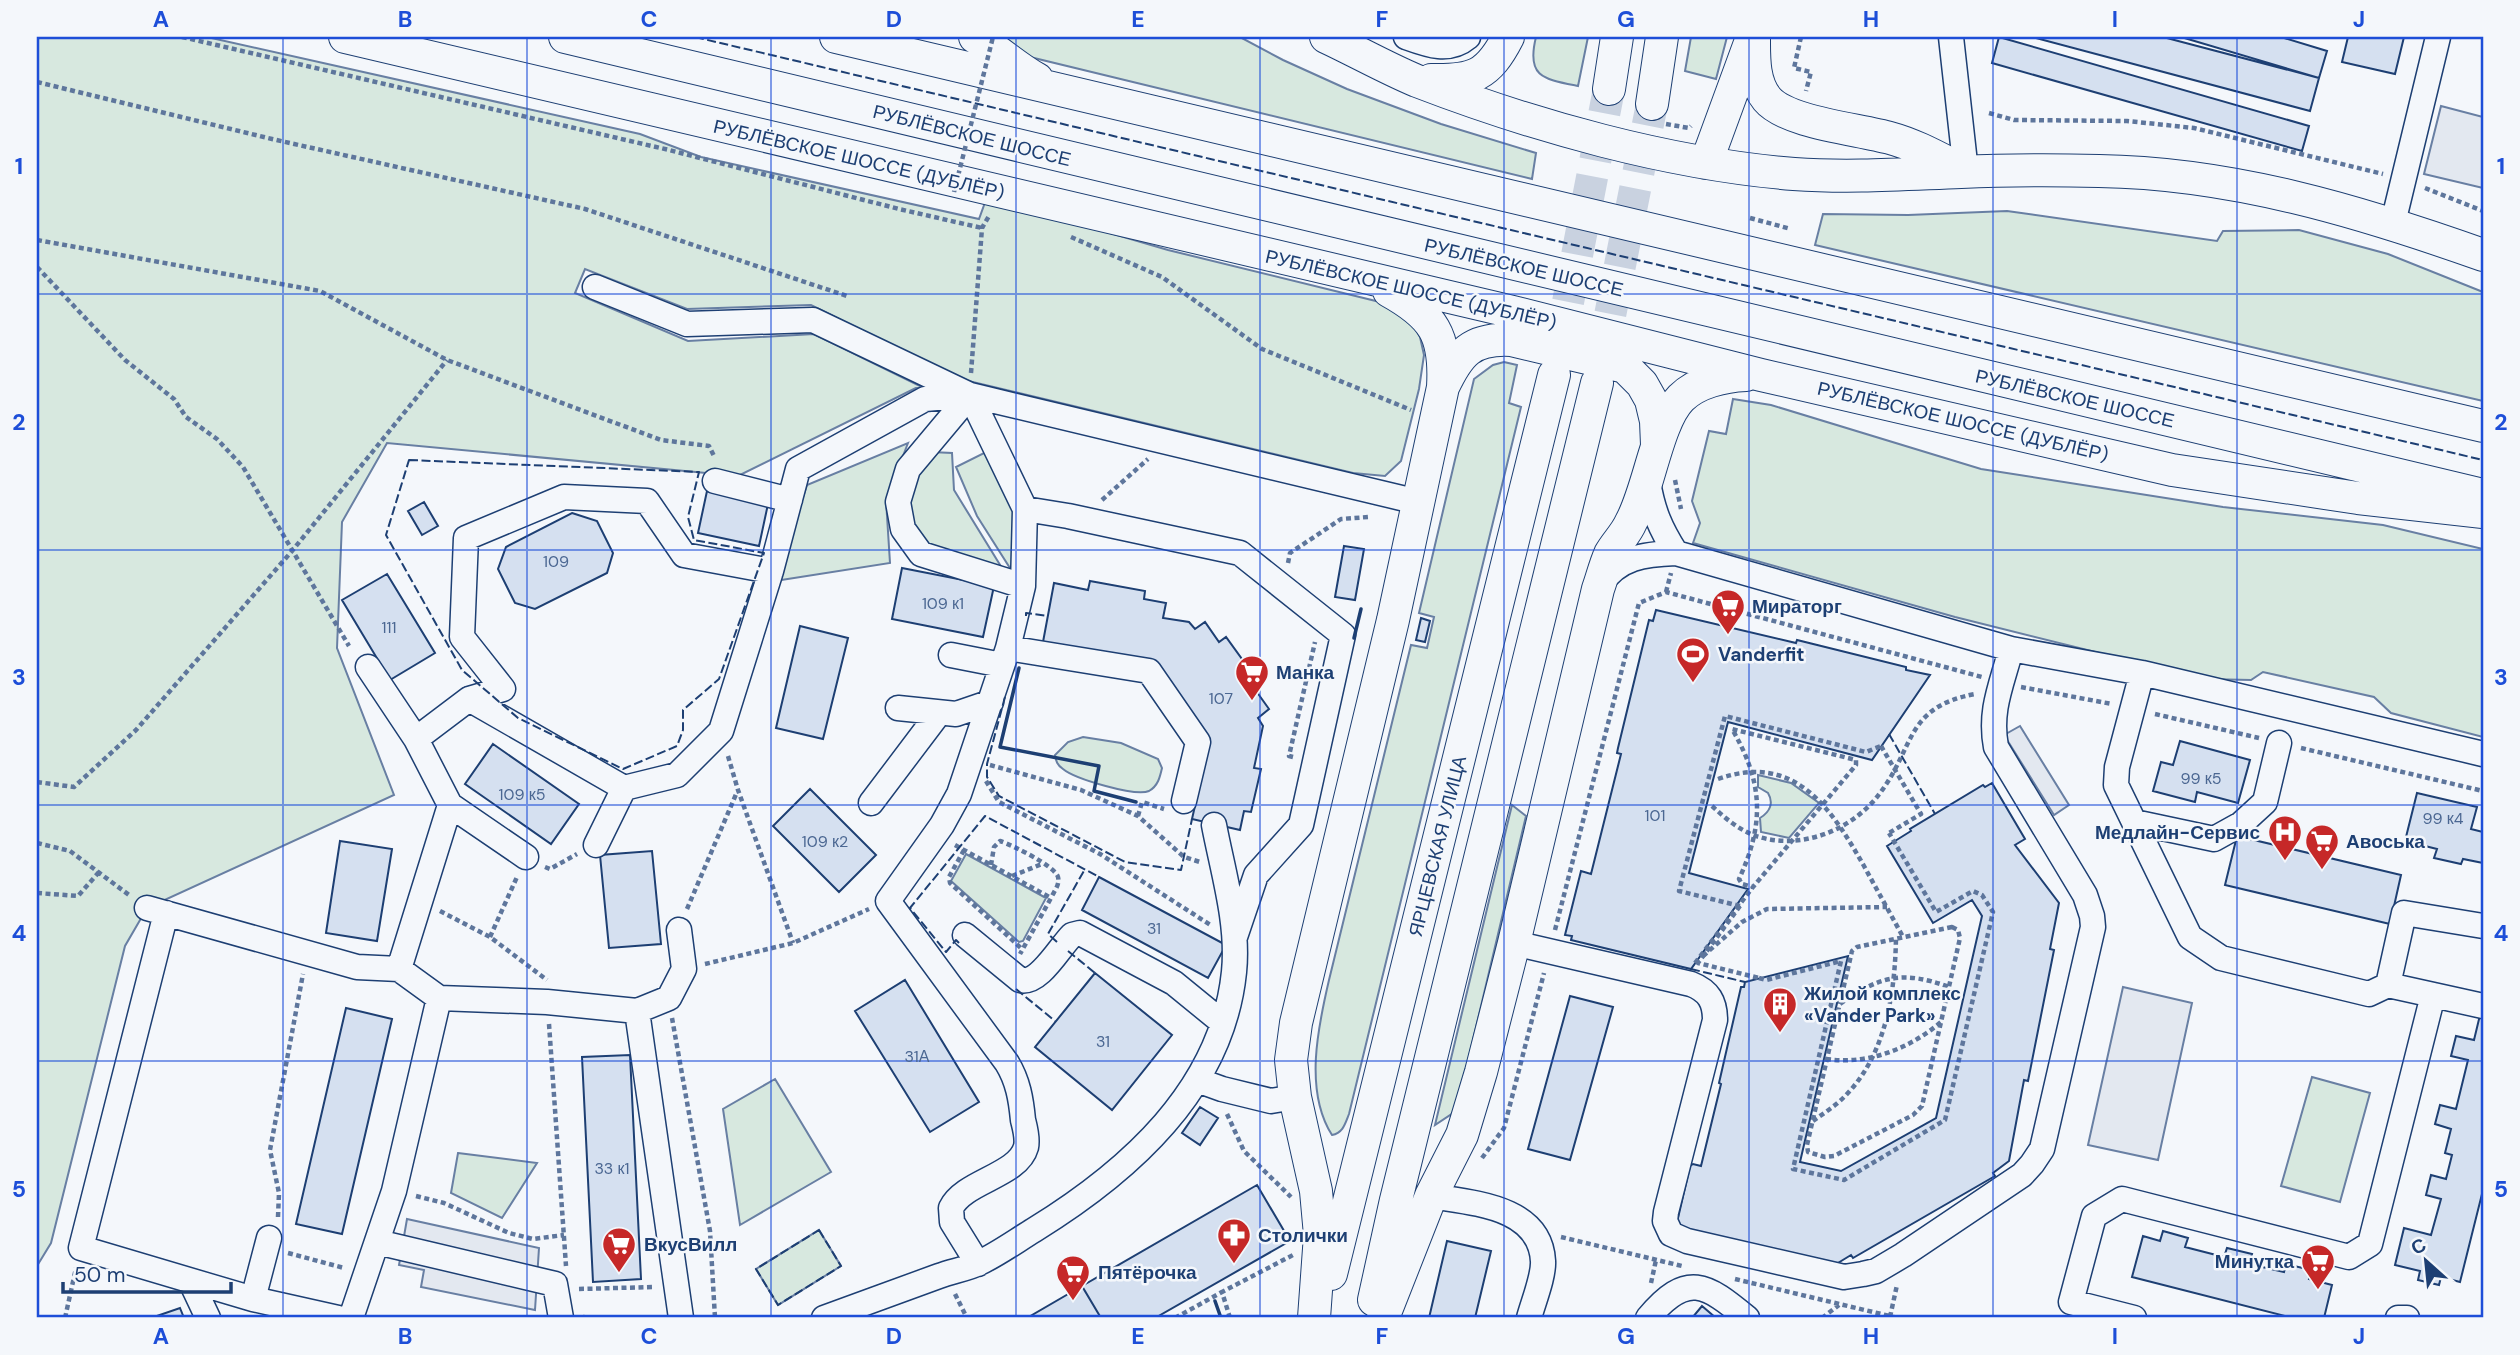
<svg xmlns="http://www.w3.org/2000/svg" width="2520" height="1355" font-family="'DM Sans',sans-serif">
  <rect width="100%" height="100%" fill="#f4f7fb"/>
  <path fill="#d7e8df" stroke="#687fa3" stroke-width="2" d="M37 37H207L640 134 701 157 979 219 987 197 1168 250 1392 305 1410 319 1420 337 1424 355 1419 389 1401 461 1385 476 1353 473 960 379 811 305 687 309 585 269 575 293 688 341 814 334 920 386 738 476 387 443 342 522 337 648 394 795 147 908 125 946 51 1243 37 1266Z
    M1004 37H1240L1283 60 1347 89 1441 124 1536 153 1532 179 1030 57Z
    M1536 37H1588L1578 86C1543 79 1526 77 1536 37Z
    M1691 37H1727L1716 79 1685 71Z
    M2007 211 2217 241 2223 231 2299 230 2388 254 2483 292V401L1815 245 1823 214 1908 215Z
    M1504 362 1517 365 1509 403 1521 407 1349 1114C1345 1124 1343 1133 1332 1135 1304 1091 1318 1027 1329 980L1411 645 1427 648 1434 617 1419 613 1474 379 1493 365Z
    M1733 399 1771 405 1981 469 2223 507 2383 525 2483 549V737L2391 713 2374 697 2263 672 2251 680 2204 679 1955 617 1693 543 1700 523 1692 501 1709 431 1726 434Z
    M908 443 886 500 890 563 775 581 807 485Z
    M992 449 1022 509 1015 576 977 516 956 467Z
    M931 452 952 453 954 490 1005 573 921 545 913 526 908 491Z
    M1083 737 1121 743 1158 759 1162 768C1160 777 1158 786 1149 791 1136 797 1075 779 1063 769 1057 765 1056 761 1055 755L1068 742Z
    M1758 775 1791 783 1819 803 1789 838 1761 832 1760 818C1770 812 1774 803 1768 793L1758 787Z
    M1512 805 1526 816 1468 1061 1453 1113 1435 1125Z
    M966 854 1046 898 1023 941 1019 942 951 881Z
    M2312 1077 2370 1093 2340 1202 2281 1186Z
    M775 1079 831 1172 740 1225 723 1109Z
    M458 1153 537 1163 502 1218 451 1193Z
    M819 1230 841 1266 778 1305 756 1269Z"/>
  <path fill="#e3e8f0" stroke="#687fa3" stroke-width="2" d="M2441 106 2483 117V188L2424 174Z
    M2020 726 2069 805 2054 815 2004 735Z
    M2123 987 2192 1003 2158 1160 2088 1145Z
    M407 1219 539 1248 535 1310 421 1287 424 1270 399 1265Z"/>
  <path fill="#d5e0f0" stroke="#1d3f73" stroke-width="2" d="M1999 37 2309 126 2302 151 1992 63Z
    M2032 37H2163L2319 78 2310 111Z
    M2181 37H2281L2327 51 2319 78Z
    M2348 37H2404L2395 74 2342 62Z
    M707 491 768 504 759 546 698 533Z
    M424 502 438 526 422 535 408 511Z
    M572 513 597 521 613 553 607 573 535 609 515 603 498 569 506 547Z
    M1344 546 1364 549 1355 600 1335 597Z
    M902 568 994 586 983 637 892 619Z
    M387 574 435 653 390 680 342 600Z
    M1090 581 1145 591 1144 599 1166 603 1163 618 1189 622 1195 629 1205 622 1219 642 1226 637 1260 684 1254 688 1269 709 1258 718 1263 726 1254 768 1261 769 1251 812 1244 811 1240 830 1192 819 1210 740 1155 662 1043 642 1054 583 1088 590Z
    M1656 610 1796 643 1797 640 1906 667V670L1930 675 1872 760 1728 722 1689 873 1748 889 1691 969 1571 940 1572 936 1565 935 1581 871 1591 874 1621 754 1617 753 1618 748 1649 620 1653 621Z
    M1421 618 1430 621 1425 642 1416 640Z
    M800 626 848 638 823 739 776 728Z
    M2180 741 2250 760 2238 803 2197 792 2195 802 2153 791 2161 762 2173 765Z
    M493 744 579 804 551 844 465 784Z
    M1992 783 2025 839 2015 845 2059 903 2050 949 2054 950 2028 1081 2024 1080 2009 1161 1993 1173 1995 1176 1853 1258 1851 1255 1833 1266 1675 1231 1690 1166 1693 1164 1701 1166 1721 1084 1719 1083 1741 987H1744L1745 982 1848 956 1800 1162 1841 1171 1936 1118 1982 916 1972 900 1933 923 1887 846 1911 831 1910 829 1983 785 1985 787Z
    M810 789 876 855 839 892 773 826Z
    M2417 793 2477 807 2471 829 2483 832V863L2463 859 2461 864 2434 858 2437 849 2405 841Z
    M2237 836 2401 875 2390 924 2225 885Z
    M340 841 392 849 377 941 326 933Z
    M652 851 661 944 609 948 600 855Z
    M1099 877 1226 945 1208 978 1082 910Z
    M1095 973 1172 1035 1112 1110 1035 1047Z
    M905 980 979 1102 930 1132 855 1011Z
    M1570 996 1613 1007 1570 1160 1528 1149Z
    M346 1008 392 1019 342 1234 296 1224Z
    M2480 1015 2483 1016V1190L2460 1282 2441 1277 2439 1285 2418 1280 2420 1271 2395 1265 2404 1228 2431 1235 2441 1199 2426 1195 2431 1175 2446 1179 2452 1155 2445 1153 2451 1129 2435 1124 2440 1105 2456 1109 2468 1060 2451 1056 2456 1036 2474 1040Z
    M630 1055 641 1279 593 1282 582 1057Z
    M1200 1107 1218 1118 1200 1145 1182 1133Z
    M1257 1185 1290 1241 1155 1318H1101L1082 1286Z
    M2163 1231 2188 1238 2185 1247 2224 1257 2227 1248 2252 1254 2249 1264 2284 1272 2286 1264 2311 1270 2309 1279 2332 1285 2324 1318H2293L2132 1277 2143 1236 2160 1241Z
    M1447 1241 1491 1251 1475 1318H1429Z
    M1082 1286 1101 1318H1027Z
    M1702 1306 1716 1318H1692Z
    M180 1308 184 1318H151Z"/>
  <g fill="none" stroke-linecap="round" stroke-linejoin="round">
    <path stroke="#c9d2e0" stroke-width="32" stroke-dasharray="32 16" stroke-linecap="butt" d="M1559 349 1609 89
      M1601 361 1652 104"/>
    <g stroke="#1d3f73" stroke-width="27">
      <path id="minor" d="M1406 37C1428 45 1449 53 1468 37
        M1951 37 1966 172
        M2393 223 2438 37
        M595 287 687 324 813 320 970 395 1418 502
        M970 395 1025 509 1023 586 1008 648 959 794 942 825 888 901 1007 1063C1018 1081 1021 1099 1023 1120 1025 1128 1028 1138 1026 1147 1018 1176 964 1181 951 1208L952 1222 978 1264
        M970 395 908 469 898 502 903 529 921 554 1023 586
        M715 481 790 500
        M1648 482C1653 511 1660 528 1676 553
        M1025 509 1068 516 1240 553 1343 635 1301 825 1256 875 1235 937
        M1600 585C1618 557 1645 554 1676 553L2011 649 2142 673 2483 754
        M1008 648 1149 671 1198 742 1184 801
        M951 655 1002 665
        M368 667 416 739
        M2142 673 2117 767 2116 785 2190 937 2221 958 2369 994 2388 985 2404 913 2483 926
        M469 699 503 689 462 637 466 538 564 497 647 501 684 555 771 571
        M898 708 956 714 991 702
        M871 803 939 713
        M450 805 526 857
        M2134 822 2214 839 2241 824 2265 802 2279 743
        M596 845 624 788
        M147 908 357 967 399 969 450 805 416 739 469 699 624 788 677 775 721 731 771 571 798 469 925 399 970 395
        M166 913 81 1248 253 1299 338 1318
        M965 935 1020 980C1039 985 1059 948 1072 935L1080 933 1174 983 1223 1023
        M1514 943 1691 984C1709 991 1715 1002 1715 1020L1666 1212 1665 1221 1671 1234 1687 1241 1844 1277 1863 1274 1876 1271 1903 1255 2022 1175 2032 1164 2042 1149 2093 927 2092 916 2085 895 1996 747C1989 710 2002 684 2011 649
        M399 969 439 998
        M2388 985 2483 1006
        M637 1011 681 1318
        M1197 1080 1222 1089 1271 1101 1295 1097
        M1431 1196C1472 1203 1540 1206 1543 1261 1544 1276 1533 1303 1529 1318
        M377 1242 555 1284 561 1318
        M191 1282 208 1318
        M253 1299 269 1238
        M351 1318 394 1191 439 998 547 1002 637 1011 669 998 684 969 679 930
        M824 1318C862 1304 901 1290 939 1276 952 1271 967 1269 979 1263 998 1254 1016 1241 1034 1230 1128 1172 1222 1090 1234 972 1239 924 1223 872 1214 825
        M1648 1318C1687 1271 1706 1284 1747 1318
        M2134 1318 2071 1302 2094 1216 2122 1199 2349 1257 2370 1244 2433 995
        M2398 1318H2407"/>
    </g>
    <g stroke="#1d3f73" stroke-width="34">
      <path id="major" d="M345 37 1513 312 1761 375 2172 470 2358 498 2483 512
        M565 37 2483 495
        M836 37 2483 426
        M975 37C997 49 1015 67 1037 79
        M1326 37C1356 51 1386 68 1417 81 1534 126 1669 164 1794 174 1850 178 1906 174 1961 172 2007 170 2054 170 2099 171 2232 173 2359 211 2483 255
        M1754 37C1754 57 1753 82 1767 99 1787 123 1859 129 1890 138 1916 145 1940 159 1964 171
        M1431 80C1473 81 1488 76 1508 37
        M1609 89 1617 37
        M1652 104 1662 37
        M1706 163 1750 43
        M1443 387C1459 353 1471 338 1511 340L1625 367 1642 384 1651 400 1656 421 1657 445
        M1331 1274 1554 375
        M1374 1300 1396 1200 1597 383
        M1314 1318 1320 1235 1316 1191 1295 1097 1291 1060 1296 1023 1393 620 1443 387C1446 335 1434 316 1389 291
        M1383 1318 1431 1196 1462 1135 1481 1072 1514 943 1598 589C1602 578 1605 565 1610 554 1616 543 1626 534 1631 522 1649 490 1657 422 1681 398 1697 382 1724 376 1746 375"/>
    </g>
    <path stroke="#5e769c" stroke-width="4.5" stroke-dasharray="5 3.5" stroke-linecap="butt" d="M182 37 669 150 899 209 982 228
      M1801 37 1794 68 1811 72 1806 91
      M37 82 272 139 585 209 847 296
      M1989 113 2014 120 2127 121 2194 128 2383 174
      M1666 124 1689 128 1691 126
      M2425 188 2483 211
      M1750 218 1791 229
      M1071 237 1162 277 1262 349 1411 410
      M37 240 320 291 447 360 661 440 709 446 715 458
      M37 267 125 360 174 399 186 417 217 439 243 467 349 646
      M971 373 982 228 989 216
      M1675 480 1681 509
      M1102 500 1148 459
      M1288 563 1290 553 1341 519 1368 517
      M1666 592 1671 573
      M2021 687 2112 704
      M2155 714 2259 738
      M2301 748 2483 791
      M728 756 738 790 793 943
      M1293 757 1289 756 1315 642
      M990 765 1081 790 1138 816 1184 857 1200 862
      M1718 779C1795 752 1831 808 1864 866 1877 890 1890 913 1903 937
      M986 781 999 802 1100 854 1212 926
      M37 782 74 787 136 730 292 551 447 360
      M1712 806C1725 818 1739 830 1756 836 1801 851 1853 830 1880 793 1915 747 1905 707 1975 694
      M1138 816 1142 802 1164 809
      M37 843 70 851 129 895
      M955 845 1051 898 1020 954
      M964 850 949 877 950 883 1022 949
      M991 865 994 847 1000 841C1012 845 1055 866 1058 877 1060 885 1054 891 1051 898
      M545 867 550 869 577 854
      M1012 876 1042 864
      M37 893 78 896 99 872
      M1740 906 1679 891 1725 716 1866 752 1881 746
      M687 909 737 792
      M440 911 490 937 547 980
      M1952 927 1958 930 1960 938 1922 1106 1913 1115 1834 1156 1825 1157 1808 1152 1807 1145 1852 951 1857 947Z
      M1555 930 1639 603 1666 592 1982 677
      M490 937 517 877
      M1703 956 1742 922 1767 909 1887 907
      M1695 963 1753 887 1856 765V760L1732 729C1763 782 1765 823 1739 879L1742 884 1753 887
      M705 964 793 943 869 909
      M1759 978 1766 980 1841 961 1793 1169 1844 1180 1945 1120 1993 912 1982 895 1973 891 1936 912 1889 833
      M1840 1004C1879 976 1903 970 1949 987
      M672 1018 710 1231 715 1318
      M549 1024 566 1266
      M1826 1059C1868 1065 1909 1049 1941 1022
      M1227 1114 1244 1151 1291 1197
      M1813 1121C1824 1113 1837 1105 1847 1094 1886 1053 1895 993 1896 938
      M1482 1158 1504 1128 1544 973
      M416 1196 444 1203 509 1233 533 1239 564 1235
      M278 1217 279 1193 270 1150 303 974
      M1561 1237 1682 1266
      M288 1253 344 1268
      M1735 1279 1898 1318
      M1651 1283 1656 1260
      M579 1289 654 1287
      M955 1294 967 1318
      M583 1317 594 1318
      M1890 1317 1897 1285
      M65 1318 76 1268
      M1175 1318 1222 1292
      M1230 1318 1222 1292 1293 1255
      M1822 1318 1839 1305"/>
    <use href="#minor" stroke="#f4f7fb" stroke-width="24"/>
    <use href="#major" stroke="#f4f7fb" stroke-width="32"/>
    <path stroke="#5e769c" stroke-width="4.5" stroke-dasharray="5 3.5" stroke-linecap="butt" d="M954 192 993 37
      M1881 746 1921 814 1889 833
      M1740 906 1698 963 1759 978"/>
    <path stroke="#1d3f73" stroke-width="2" stroke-dasharray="9 3.5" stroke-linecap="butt" d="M695 37 2483 460
      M409 460 699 472 688 517 694 540 764 553 719 679 683 710V730L677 746 623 769 518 718 462 670 386 535Z
      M1026 616V613L1048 616
      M1005 697 987 764V777L999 796 1125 862 1181 870 1192 819
      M1889 734 1935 814
      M1057 942 1048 934 1085 869
      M959 943 956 940 946 952 910 908 985 816 1099 877
      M1068 951 1095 973
      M1691 969 1745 982
      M1016 989 1055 1021
      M819 1230 841 1266 778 1305 756 1269Z"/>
    <path stroke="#1d3f73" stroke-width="3.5" d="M1354 638 1361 609
      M1019 668 1000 747 1099 766 1094 791 1136 802
      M1215 1301 1221 1318"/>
  </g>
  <path fill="none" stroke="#1d4ed8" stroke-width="2" stroke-opacity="0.55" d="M283 37V1318M527 37V1318M771 37V1318M1016 37V1318M1260 37V1318M1504 37V1318M1749 37V1318M1993 37V1318M2237 37V1318M37 294H2483M37 550H2483M37 805H2483M37 1061H2483"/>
  <defs>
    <g id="supermarket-pin" transform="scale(1.75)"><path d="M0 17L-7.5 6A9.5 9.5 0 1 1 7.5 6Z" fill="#c62828" stroke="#f4f7fb"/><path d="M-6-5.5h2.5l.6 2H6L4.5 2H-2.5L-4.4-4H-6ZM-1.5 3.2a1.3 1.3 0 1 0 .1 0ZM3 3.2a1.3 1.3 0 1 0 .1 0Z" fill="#fff"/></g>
    <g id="stadium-pin" transform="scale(1.75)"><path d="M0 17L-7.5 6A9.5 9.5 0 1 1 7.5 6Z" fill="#c62828" stroke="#f4f7fb"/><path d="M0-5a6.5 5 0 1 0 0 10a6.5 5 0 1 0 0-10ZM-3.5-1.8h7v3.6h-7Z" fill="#fff"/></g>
    <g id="hospital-pin" transform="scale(1.75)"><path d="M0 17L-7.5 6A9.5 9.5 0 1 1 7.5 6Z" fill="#c62828" stroke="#f4f7fb"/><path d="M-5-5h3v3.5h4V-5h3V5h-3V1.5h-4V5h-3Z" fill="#fff"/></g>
    <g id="building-pin" transform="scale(1.75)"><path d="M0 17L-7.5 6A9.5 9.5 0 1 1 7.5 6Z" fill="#c62828" stroke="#f4f7fb"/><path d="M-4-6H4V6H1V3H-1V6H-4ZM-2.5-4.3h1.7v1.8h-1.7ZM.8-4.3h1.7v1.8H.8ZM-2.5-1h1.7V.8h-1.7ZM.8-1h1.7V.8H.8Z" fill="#fff"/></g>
    <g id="pharmacy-pin" transform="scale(1.75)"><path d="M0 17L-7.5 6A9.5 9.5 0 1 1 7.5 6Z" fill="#c62828" stroke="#f4f7fb"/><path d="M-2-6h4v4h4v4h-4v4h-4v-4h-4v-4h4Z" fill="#fff"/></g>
  </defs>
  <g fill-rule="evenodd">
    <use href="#supermarket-pin" x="1728" y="606"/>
    <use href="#stadium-pin" x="1693" y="654"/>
    <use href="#supermarket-pin" x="1252" y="672"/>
    <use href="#hospital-pin" x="2285" y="832"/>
    <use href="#supermarket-pin" x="2322" y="841"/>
    <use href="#building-pin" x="1780" y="1004"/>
    <use href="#pharmacy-pin" x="1234" y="1235"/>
    <use href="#supermarket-pin" x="619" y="1244"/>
    <use href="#supermarket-pin" x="2318" y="1261"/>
    <use href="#supermarket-pin" x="1073" y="1272"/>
  </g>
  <g text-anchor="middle" stroke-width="5" stroke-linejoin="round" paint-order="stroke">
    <g font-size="16" fill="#4b6792">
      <text x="556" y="567">109</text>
      <text x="943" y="609">109 к1</text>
      <text x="389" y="633">111</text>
      <text x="1221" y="704">107</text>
      <text x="2201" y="784">99 к5</text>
      <text x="522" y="800">109 к5</text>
      <text x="1655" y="821">101</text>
      <text x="2443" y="824">99 к4</text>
      <text x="825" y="847">109 к2</text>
      <text x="1154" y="934">31</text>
      <text x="1103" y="1047">31</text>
      <text x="917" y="1062">31А</text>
      <text x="612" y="1174">33 к1</text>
    </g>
    <g font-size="19" fill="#1d3f73" stroke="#f4f7fb">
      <text transform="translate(972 135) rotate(14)" y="7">РУБЛЁВСКОЕ ШОССЕ</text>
      <text transform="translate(859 159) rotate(13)" y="7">РУБЛЁВСКОЕ ШОССЕ (ДУБЛЁР)</text>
      <text transform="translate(1524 267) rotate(13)" y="7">РУБЛЁВСКОЕ ШОССЕ</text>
      <text transform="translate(1411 289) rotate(13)" y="7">РУБЛЁВСКОЕ ШОССЕ (ДУБЛЁР)</text>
      <text transform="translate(2075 398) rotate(13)" y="7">РУБЛЁВСКОЕ ШОССЕ</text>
      <text transform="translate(1963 421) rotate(13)" y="7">РУБЛЁВСКОЕ ШОССЕ (ДУБЛЁР)</text>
      <text transform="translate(1437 846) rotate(-76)" y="7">ЯРЦЕВСКАЯ УЛИЦА</text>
    </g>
    <g font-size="19" font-weight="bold" fill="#1d3f73" stroke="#f4f7fb" text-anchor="start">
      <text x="1752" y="613">Мираторг</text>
      <text x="1718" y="661">Vanderfit</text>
      <text x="1276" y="679">Манка</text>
      <text x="2260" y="839" text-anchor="end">Медлайн-Сервис</text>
      <text x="2346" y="848">Авоська</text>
      <text x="1804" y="1000">Жилой комплекс<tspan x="1804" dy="22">«Vander Park»</tspan></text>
      <text x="1258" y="1242">Столички</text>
      <text x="644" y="1251">ВкусВилл</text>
      <text x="2294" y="1268" text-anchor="end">Минутка</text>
      <text x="1098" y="1279">Пятёрочка</text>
    </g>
  </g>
  <rect width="2520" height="1355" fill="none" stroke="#f4f7fb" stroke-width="77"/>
  <g transform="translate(2426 1261) rotate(333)" stroke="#f4f7fb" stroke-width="5" paint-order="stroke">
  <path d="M0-5L12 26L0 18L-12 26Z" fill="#1d3f73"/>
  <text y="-10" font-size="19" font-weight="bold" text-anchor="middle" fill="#1d3f73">С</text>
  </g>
  <path d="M63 1282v10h168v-10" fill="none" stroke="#1d3f73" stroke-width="3.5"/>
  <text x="74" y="1282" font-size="21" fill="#1d3f73" stroke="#f4f7fb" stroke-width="5" paint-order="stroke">50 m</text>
  <rect x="38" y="38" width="2444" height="1278" fill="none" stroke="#1d4ed8" stroke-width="2.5"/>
  <g font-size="23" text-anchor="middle" font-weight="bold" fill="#1d4ed8">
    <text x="161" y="27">A</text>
    <text x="405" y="27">B</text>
    <text x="649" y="27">C</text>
    <text x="894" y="27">D</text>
    <text x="1138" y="27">E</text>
    <text x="1382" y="27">F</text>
    <text x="1626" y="27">G</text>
    <text x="1871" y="27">H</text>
    <text x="2115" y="27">I</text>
    <text x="2359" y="27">J</text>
    <text x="19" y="174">1</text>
    <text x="2501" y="174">1</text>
    <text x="19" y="430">2</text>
    <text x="2501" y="430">2</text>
    <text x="19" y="685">3</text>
    <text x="2501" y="685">3</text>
    <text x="19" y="941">4</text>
    <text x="2501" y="941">4</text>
    <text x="19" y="1197">5</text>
    <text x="2501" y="1197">5</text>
    <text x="161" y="1344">A</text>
    <text x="405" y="1344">B</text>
    <text x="649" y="1344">C</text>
    <text x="894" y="1344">D</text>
    <text x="1138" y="1344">E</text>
    <text x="1382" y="1344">F</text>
    <text x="1626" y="1344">G</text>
    <text x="1871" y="1344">H</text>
    <text x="2115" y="1344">I</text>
    <text x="2359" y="1344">J</text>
  </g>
</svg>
